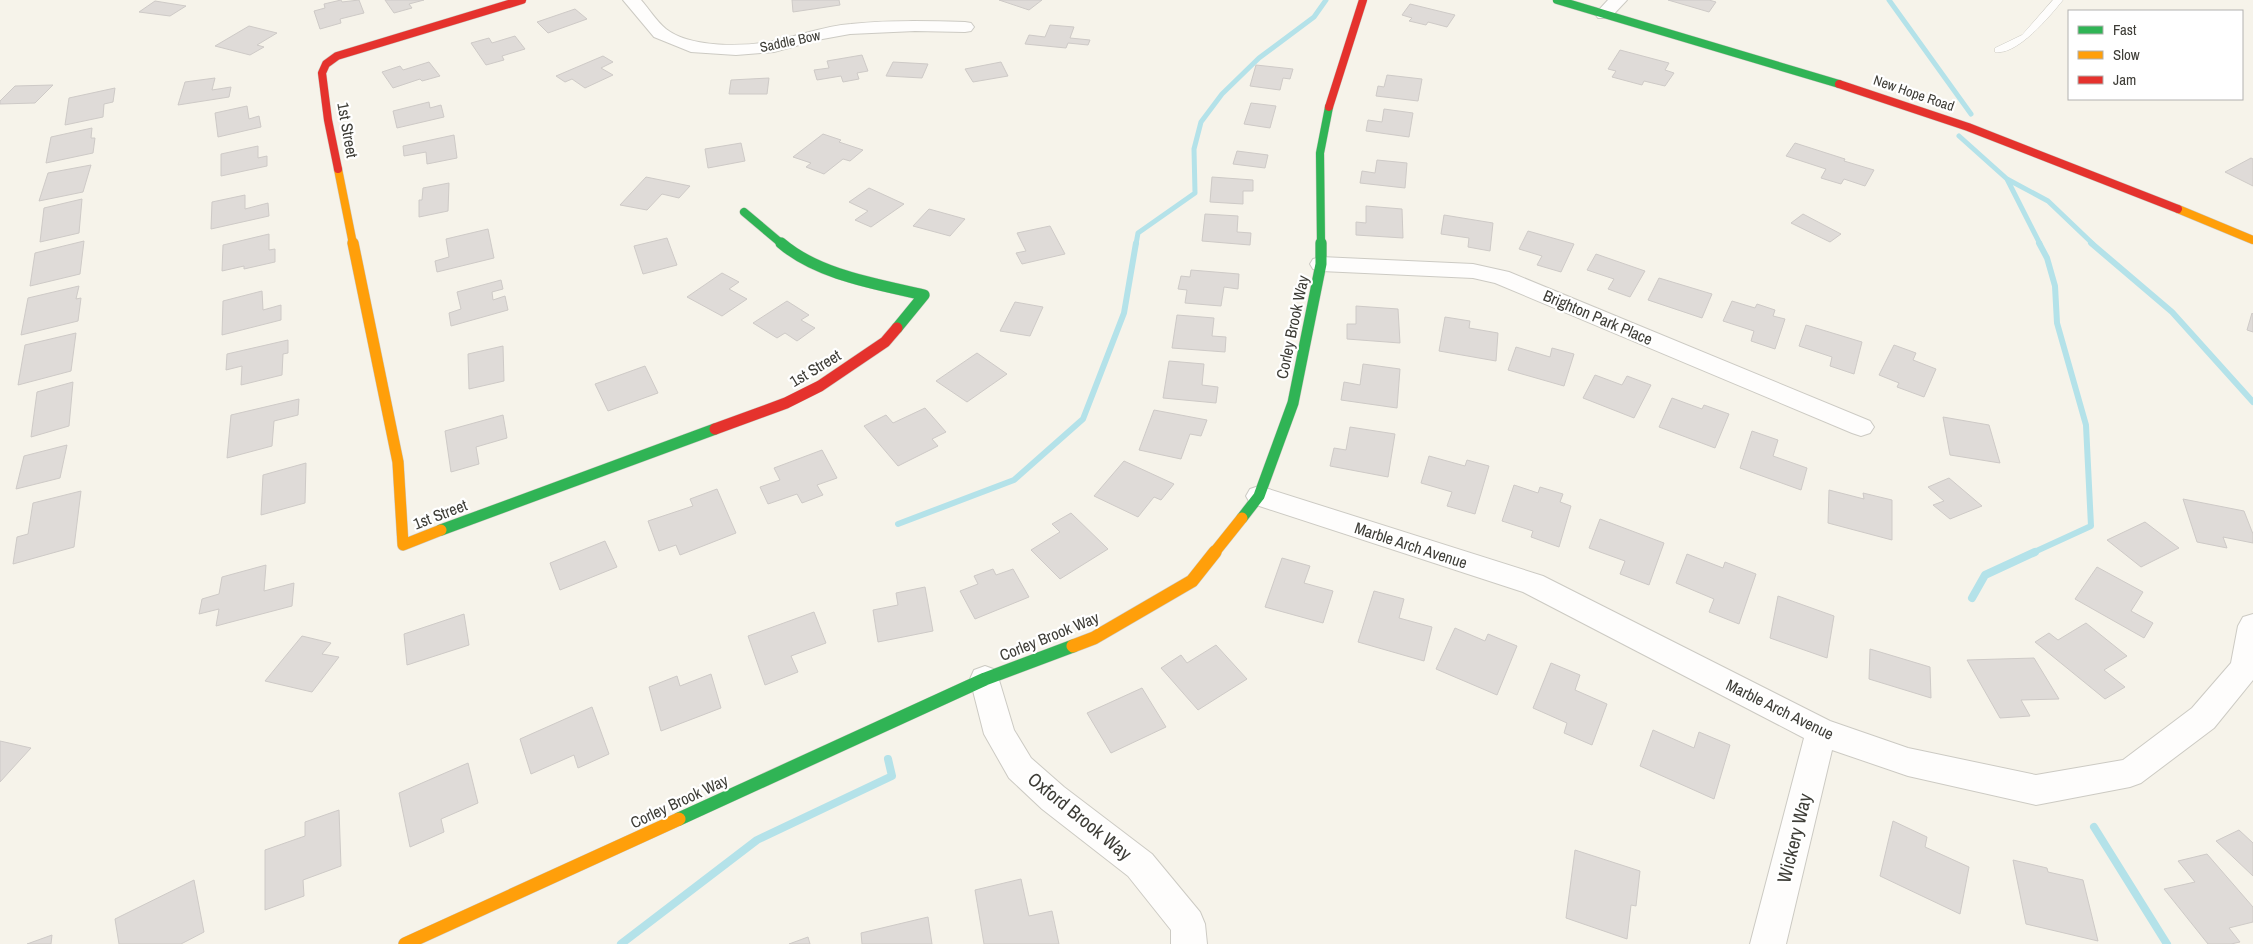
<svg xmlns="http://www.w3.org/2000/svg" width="2253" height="944" font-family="'Archivo Narrow',sans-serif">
  <rect width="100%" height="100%" fill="#f6f3ea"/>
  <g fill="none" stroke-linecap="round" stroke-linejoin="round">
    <path stroke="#b4e2e9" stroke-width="5" d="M1889 0 1971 114
      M1959 136 2007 179 2048 201 2093 244
      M2007 179 2040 244
      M1136 244 1138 233 1195 193 1194 149 1201 122 1222 94 1259 58 1314 17 1326 0"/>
    <path stroke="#b4e2e9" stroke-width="6" d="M2091 243 2172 312 2253 402
      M898 524 1014 480 1083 419 1124 313 1136 243
      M2032 553 2091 526 2086 425 2057 323 2055 286 2047 258 2039 243"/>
    <path stroke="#b4e2e9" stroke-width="8" d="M1972 598 1985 575 2035 552
      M2094 827 2167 944
      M621 944 757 840 892 776 888 759"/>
  </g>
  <path fill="#dfdbd8" stroke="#cecac7" d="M341 0 342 2 359 0 364 13 340 19 341 23 320 29 314 11 325 8 324 4Z
    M385 0H424L409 4 412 8 394 13Z
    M792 0H839L840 5 793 12Z
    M999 0H1042L1029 10Z
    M1668 0H1709L1716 2 1709 12Z
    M155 1 186 6 170 16 139 12Z
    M1410 4 1455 15 1447 27 1428 22 1426 25 1409 21 1412 18 1402 15Z
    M575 9 587 19 548 33 537 22Z
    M1050 25 1074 27 1070 38 1090 40 1088 45 1068 43 1066 48 1025 44 1029 35 1045 37Z
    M249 26 277 33 257 45 264 47 250 55 215 46Z
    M515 36 525 49 502 56 504 60 486 65 471 43 489 38 492 43Z
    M1620 50 1669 63 1665 70 1674 73 1665 86 1644 81 1642 85 1612 77 1616 71 1608 69Z
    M862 55 868 71 857 73 859 79 843 82 841 76 817 80 814 70 829 68 827 61Z
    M603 56 613 62 601 68 613 75 585 88 572 79 565 82 556 76Z
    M429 62 440 76 422 81 420 79 393 88 382 72 400 66 403 70Z
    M893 62 928 64 922 78 886 76Z
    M1001 62 1008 76 973 82 965 69Z
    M1256 65 1293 69 1290 79 1283 78 1280 90 1250 86Z
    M1387 75 1422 79 1418 101 1376 96 1378 86 1384 87Z
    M215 78 212 90 231 87 229 97 178 105 185 82Z
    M769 78 767 94H729L731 80Z
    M53 85 35 103 0 104V101L15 86Z
    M115 88 113 102 104 104 103 117 65 125 69 98Z
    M429 102 430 108 441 105 444 117 397 128 393 111Z
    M1251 103 1276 106 1270 128 1244 124Z
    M247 106 249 119 259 116 261 127 218 137 215 113Z
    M1384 109 1413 113 1409 137 1366 131 1368 120 1382 122Z
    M92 128 91 138H95L93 153 46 163 51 137Z
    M823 134 841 140 839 142 863 150 850 161 843 159 824 174 806 167 811 163 793 157Z
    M454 135 457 158 427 164 426 152 404 156 403 146Z
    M741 143 745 161 708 168 705 149Z
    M1795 143 1845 159 1844 161 1874 170 1865 186 1844 179 1841 184 1821 178 1826 169 1786 156Z
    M258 146V158L267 156V166L221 176V154Z
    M1237 151 1268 155 1265 168 1233 164Z
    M2251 158 2253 159V186L2225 172Z
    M1377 160 1407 163 1405 188 1360 183 1362 171 1375 173Z
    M91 165 83 192 39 201 48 173Z
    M646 177 690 186 679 198 662 194 647 210 620 205Z
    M1212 177 1253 180V191H1243V204L1210 202Z
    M449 183 448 211 419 217V200H422L423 188Z
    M869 188 904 204 871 227 855 220 868 211 849 202Z
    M245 195V209L268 203 269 216 211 229 212 202Z
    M82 199 79 233 40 242 44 208Z
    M1366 206 1402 209 1403 238 1356 235V222L1366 223Z
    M929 209 965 219 950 236 913 226Z
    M1205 214 1238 216 1237 232 1251 233 1250 245 1202 241Z
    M1803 214 1841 234 1830 242 1791 223Z
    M1444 215 1493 223 1490 251 1468 247 1469 238 1441 234Z
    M1050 226 1065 254 1022 264 1016 253 1026 251 1017 233Z
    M488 229 494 258 437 272 435 261 449 257 446 239Z
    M1528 231 1574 244 1561 272 1537 265 1542 256 1519 249Z
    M269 234V250L275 249V262L244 269V266L222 271 223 245Z
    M667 238 677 265 643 274 634 246Z
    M84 241 80 274 30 286 35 253Z
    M1596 254 1645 271 1630 297 1608 289 1614 279 1587 270Z
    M1191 270 1239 274 1238 289 1224 287 1221 306 1185 303 1187 290 1178 289 1181 276 1190 277Z
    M722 273 739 282 729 289 747 299 722 316 687 297Z
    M1659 278 1712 294 1702 318 1648 300Z
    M501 280 503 289 492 292 493 300 505 296 508 310 451 326 449 313 461 309 457 292Z
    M79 286 76 299 81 298 78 321 21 335 28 298Z
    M262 291 263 310 281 305V320L222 335 223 301Z
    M787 301 809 315 801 320 815 328 797 341 785 333 777 338 753 323Z
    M1732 301 1755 308 1757 304 1775 310 1773 316 1785 319 1775 349 1751 341 1754 331 1723 321Z
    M1015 302 1043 307 1030 336 1000 331Z
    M1356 306 1398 309 1400 343 1347 339V324H1356Z
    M2252 313 2253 314V332L2247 330Z
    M1177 315 1214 318 1212 336 1226 337 1225 352 1172 348Z
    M1445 317 1470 321 1469 328 1498 333 1496 361 1439 351Z
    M1806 325 1862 342 1854 374 1830 366 1832 357 1799 346Z
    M76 333 71 371 18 385 25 345Z
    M288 340V353L283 354 282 375 241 385 242 366 226 370 227 354Z
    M1894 345 1916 353 1913 360 1936 369 1924 397 1897 387 1899 383 1879 375Z
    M503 346 504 381 469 389 468 354Z
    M1516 347 1550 357 1552 348 1574 354 1564 386 1508 370Z
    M977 353 1007 374 967 402 936 381Z
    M1169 361 1204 364 1202 385 1218 387 1216 403 1163 398Z
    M1363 364 1400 369 1397 408 1341 400 1344 382 1360 385Z
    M645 366 658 393 608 411 595 384Z
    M1595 375 1622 385 1627 376 1651 385 1634 418 1583 398Z
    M73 382 69 426 31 437 37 392Z
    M1672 398 1702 409 1704 405 1729 414 1715 448 1659 427Z
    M299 399 298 415 274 421 272 446 227 458 231 415Z
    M925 408 946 432 932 439 938 446 898 466 864 426 886 415 893 423Z
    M1154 410 1207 420 1201 436 1190 434 1181 459 1139 450Z
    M503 415 507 438 476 447 479 464 451 472 445 431Z
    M1943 417 1989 425 2000 463 1950 455Z
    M1350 427 1395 434 1388 477 1330 466 1334 448 1346 450Z
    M1752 431 1778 440 1773 456 1807 468 1801 490 1740 468Z
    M67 445 60 478 16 489 24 456Z
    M822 450 837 478 817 485 823 495 802 503 797 494 768 504 760 487 780 480 774 468Z
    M1429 456 1465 466 1467 460 1489 466 1475 514 1447 506 1452 492 1421 483Z
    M1124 461 1174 484 1161 500 1154 497 1138 517 1094 496Z
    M306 463 305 503 261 515 263 475Z
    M1949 478 1982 506 1950 519 1933 505 1944 501 1928 487Z
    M1514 485 1538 493 1540 487 1563 494 1560 502 1571 506 1559 547 1531 537 1533 531 1502 521Z
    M717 489 736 533 680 555 676 545 659 551 648 521 693 506 690 499Z
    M1829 490 1864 499 1863 493 1892 500V540L1828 523Z
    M81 491 74 547 13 564 17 537 28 534 33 503Z
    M2183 499 2244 511 2253 534V543L2223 537 2227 548 2197 542Z
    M1071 513 1108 549 1060 579 1031 550 1060 532 1052 524Z
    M1600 519 1664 543 1649 585 1620 574 1625 561 1589 548Z
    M2145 522 2179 548 2141 567 2107 540Z
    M605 541 617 567 560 590 550 563Z
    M1687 554 1723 568 1725 562 1756 574 1739 624 1709 612 1714 599 1676 583Z
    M1282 558 1310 566 1304 583 1333 591 1323 623 1265 607Z
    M266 565 264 591 294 583 292 606 216 626 219 609 199 614 202 599 219 594 222 577Z
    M2097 567 2143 592 2131 611 2153 623 2144 638 2075 599Z
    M993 569 996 575 1013 569 1029 597 975 619 960 591 978 584 974 576Z
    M925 587 933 631 878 642 873 610 898 605 896 593Z
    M1374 591 1404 599 1399 618 1432 627 1424 661 1358 642Z
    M1778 596 1834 616 1827 658 1770 638Z
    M814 612 826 643 791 656 798 672 765 685 748 636Z
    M464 614 469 645 407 665 404 634Z
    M2086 623 2127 656 2104 670 2125 687 2105 699 2035 642 2049 633 2058 640Z
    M1455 628 1485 641 1488 634 1517 646 1497 695 1436 669Z
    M302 636 331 643 322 654 339 657 312 692 265 681Z
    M1216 645 1247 679 1198 710 1161 668 1181 655 1187 663Z
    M1870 649 1930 667 1931 698 1869 679Z
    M2034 658 2059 699 2021 700 2030 716 2000 718 1967 660Z
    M1551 663 1580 675 1575 690 1607 704 1592 745 1564 733 1567 723 1533 708Z
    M711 674 721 708 661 731 649 687 677 676 680 686Z
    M1142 688 1166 727 1111 753 1087 713Z
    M592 707 609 754 578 768 574 755 531 774 520 739Z
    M1653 730 1694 748 1699 732 1730 745 1714 799 1640 766Z
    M0 741 31 748 0 782Z
    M468 763 478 803 441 819 444 832 410 847 399 793Z
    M339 810 341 866 303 880 304 896 265 910V850L305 836V822Z
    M1893 821 1927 837 1925 847 1969 867 1960 914 1880 876Z
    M2239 830 2253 843V876L2216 841Z
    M1575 850 1640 871 1636 906 1631 905 1627 939 1566 918Z
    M2207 854 2253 907V922L2229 928 2240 942 2231 944H2208L2164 889 2195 882 2178 861Z
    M2013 860 2047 868 2048 872 2083 880 2098 941 2026 924Z
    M1021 879 1029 916 1052 911 1059 944H984L975 890Z
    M194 880 204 932 181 944H119L115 919Z
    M928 917 932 944H862L861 933Z
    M52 935 51 944H27Z
    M808 937 810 944H789Z"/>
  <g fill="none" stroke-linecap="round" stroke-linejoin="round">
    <g stroke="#cccac3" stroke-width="1">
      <path id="lane" d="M2053 0H2063C2050 16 2017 56 1995 52V48L2022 35Z"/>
    </g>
    <g stroke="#cccac3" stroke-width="2">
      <path id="street" d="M623 0H641C649 9 657 22 666 29 690 48 745 47 773 41 799 36 824 26 851 24 889 20 927 21 965 22L971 23 974 27 971 31 965 32 915 31 850 34 817 40 774 52 736 55 691 52 654 37Z
        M1608 0H1627L1610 18H1598L1595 14Z
        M1321 257 1473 264 1509 272 1870 421 1874 427 1870 433 1861 436 1852 433 1495 283 1473 278 1321 271 1313 269 1310 264 1313 259Z
        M1259 486 1543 576 1830 721 1908 748 2036 775 2123 760 2192 708 2231 663 2238 626 2243 617 2253 614V680L2214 728 2141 783 2130 787 2036 805 1908 776 1832 750 1786 944H1750L1804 738 1523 592 1250 503 1246 496 1250 489Z
        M985 666 996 670 1014 730 1031 758 1064 787 1152 854 1200 912 1205 924 1207 944H1171V930L1128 876 1042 809 1009 778 984 734 970 679 974 670Z"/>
    </g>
    <g stroke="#cccac3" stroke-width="9">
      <path id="fast-far2" d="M1557 0 1839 84
        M744 212 782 244
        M1321 244 1320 153 1329 107"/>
    </g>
    <g stroke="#cccac3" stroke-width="12">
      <path id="fast-far1" d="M781 243C818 275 877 284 924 295L897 328
        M1242 518 1259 496 1293 403 1321 264V243
        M441 530 715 429"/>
    </g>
    <g stroke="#cccac3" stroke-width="14">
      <path id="fast" d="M679 819 985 679 1073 646"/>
    </g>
    <g stroke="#cccac3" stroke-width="9">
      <path id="slow-far2" d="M338 169 353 244
        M2178 209 2253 240"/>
    </g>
    <g stroke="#cccac3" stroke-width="12">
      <path id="slow-far1" d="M353 243 398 462 403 545 441 530
        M1214 553 1242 518"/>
    </g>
    <g stroke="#cccac3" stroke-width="14">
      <path id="slow" d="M1073 646 1094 638 1192 581 1215 552
        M405 944 679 819"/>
    </g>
    <g stroke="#cccac3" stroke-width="9">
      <path id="jam-far1" d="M1839 84 1968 127 2178 209
        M1329 107 1363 0
        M338 169 328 120 322 73 326 64 337 56 522 0"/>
    </g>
    <g stroke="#cccac3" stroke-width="12">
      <path id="jam" d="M715 429 786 403 820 386 885 342 897 328"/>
    </g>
    <use href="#lane" fill="#fefdfc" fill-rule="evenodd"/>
    <use href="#street" fill="#fefdfc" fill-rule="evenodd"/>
    <use href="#fast-far2" stroke="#30b455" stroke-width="8"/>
    <use href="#fast-far1" stroke="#30b455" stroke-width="11"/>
    <use href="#fast" stroke="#30b455" stroke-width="13"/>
    <use href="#slow-far2" stroke="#ff9f0a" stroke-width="8"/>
    <use href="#slow-far1" stroke="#ff9f0a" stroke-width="11"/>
    <use href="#slow" stroke="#ff9f0a" stroke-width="13"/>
    <use href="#jam-far1" stroke="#e5322d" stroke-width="8"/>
    <use href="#jam" stroke="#e5322d" stroke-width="11"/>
  </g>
  <g text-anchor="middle" stroke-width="4.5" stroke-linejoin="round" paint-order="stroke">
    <g font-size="14" fill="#3e3d37" stroke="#fff">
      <text transform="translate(790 41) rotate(-12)" y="5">Saddle Bow</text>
      <text transform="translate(1914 93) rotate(19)" y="5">New Hope Road</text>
    </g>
    <g font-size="16" fill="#3e3d37" stroke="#fff">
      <text transform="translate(348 130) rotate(80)" y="6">1st Street</text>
      <text transform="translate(1598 317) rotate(23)" y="6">Brighton Park Place</text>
      <text transform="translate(1292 327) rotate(-78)" y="6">Corley Brook Way</text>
      <text transform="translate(815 368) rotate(-31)" y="6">1st Street</text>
      <text transform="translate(440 514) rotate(-21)" y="6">1st Street</text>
      <text transform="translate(1411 545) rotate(18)" y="6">Marble Arch Avenue</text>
      <text transform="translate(1049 636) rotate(-22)" y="6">Corley Brook Way</text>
      <text transform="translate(1780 709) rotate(26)" y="6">Marble Arch Avenue</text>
      <text transform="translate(679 801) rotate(-25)" y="6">Corley Brook Way</text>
    </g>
    <g font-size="19" fill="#3e3d37" stroke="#fff">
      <text transform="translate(1080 816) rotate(39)" y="7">Oxford Brook Way</text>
      <text transform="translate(1794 838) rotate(-76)" y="7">Wickery Way</text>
    </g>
  </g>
  <rect x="2068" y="10" width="175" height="90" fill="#ffffff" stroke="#b2b1af"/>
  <rect x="2078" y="26" width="25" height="8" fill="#30b455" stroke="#b2b1af"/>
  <text x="2113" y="35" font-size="15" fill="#3e3d37">Fast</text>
  <rect x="2078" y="51" width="25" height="8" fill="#ff9f0a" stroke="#b2b1af"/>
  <text x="2113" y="60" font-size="15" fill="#3e3d37">Slow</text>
  <rect x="2078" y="76" width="25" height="8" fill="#e5322d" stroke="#b2b1af"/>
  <text x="2113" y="85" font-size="15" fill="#3e3d37">Jam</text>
</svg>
